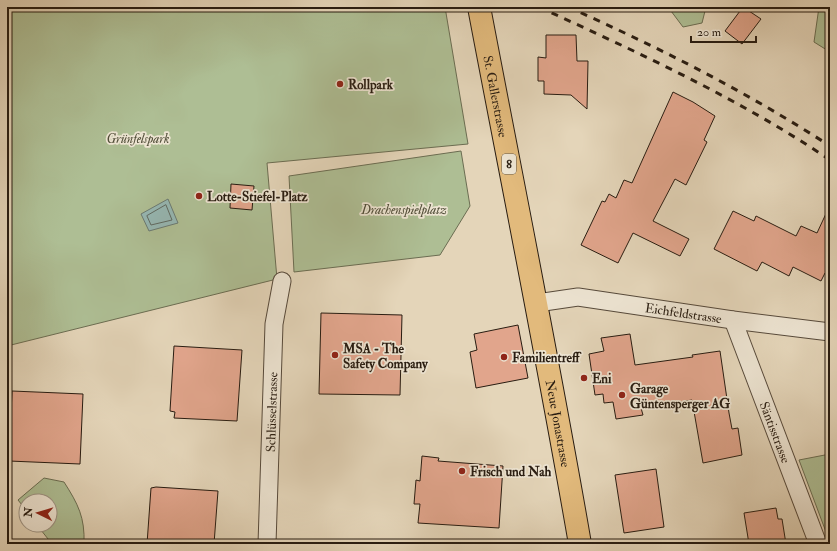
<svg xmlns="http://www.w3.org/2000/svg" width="837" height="551" font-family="'IM FELL Double Pica',serif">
  <rect width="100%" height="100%" fill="#e4d5b9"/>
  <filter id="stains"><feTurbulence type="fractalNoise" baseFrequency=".005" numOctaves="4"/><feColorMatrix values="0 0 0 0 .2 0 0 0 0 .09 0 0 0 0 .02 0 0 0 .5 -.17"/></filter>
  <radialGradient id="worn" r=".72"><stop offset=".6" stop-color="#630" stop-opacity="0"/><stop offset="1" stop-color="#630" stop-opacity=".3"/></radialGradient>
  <path fill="#aebe94" stroke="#6b6d52" d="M7 7H445L468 144 267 163 277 279 7 346Z
    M668 7H706L702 23 683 27Z
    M819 7H830V52L814 42Z
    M461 151 470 206 440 255 294 272 289 176Z
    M830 454V532H826L799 460Z
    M44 478 64 482C78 504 85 517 84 544H52L37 525H50V501H26V510L18 500Z"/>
  <path fill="#96b8b4" stroke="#6a7a73" d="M168 199 178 223 149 231 141 214Z"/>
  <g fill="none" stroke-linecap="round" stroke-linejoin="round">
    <path stroke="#5f6a62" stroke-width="1" d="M166 205 172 220 151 225 147 216Z"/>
  </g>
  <path fill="#e1a58c" stroke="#281c11" d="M743 7 761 19 742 44 725 31Z
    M546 35H576L577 61H588L587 109 571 95 544 94V81H538V57L546 58Z
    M673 92 693 102 715 116 704 140 707 142 686 185 675 179 653 221 689 239 680 256 633 233 618 263 581 245 602 201 605 202 609 194 616 198 624 180 632 183Z
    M231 184 254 186 252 210 230 208Z
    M830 205V276L825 273 821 281 793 267 789 276 762 262 757 271 714 249 733 211 754 221 756 216 796 236 801 226 817 233Z
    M321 313 402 315 400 395 319 394Z
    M518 325 528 378 476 388 470 352 477 350 474 334Z
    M630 334 635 365 693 357 692 355 720 351 729 413 732 429 738 428 742 455 703 463 692 400 641 408 643 415 616 419 613 402 604 403 603 394 595 395 589 354 604 351 601 338Z
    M174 346 242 350 237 421 174 418 175 412 170 411Z
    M12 391 83 394 80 464 9 461Z
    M422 456 439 458 438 461 503 466 499 528 418 523 420 504H414L416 480 420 481Z
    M656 469 664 527 624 533 615 475Z
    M156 487 218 491 214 544H147L151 488Z
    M776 508 778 519H782L786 544H749L744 513Z"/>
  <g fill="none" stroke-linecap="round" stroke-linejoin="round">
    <g stroke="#574a3b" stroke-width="19">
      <g id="minor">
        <path id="s1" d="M537 303 578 297 733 320 830 332"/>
        <path id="s2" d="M733 320 818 544"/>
        <path id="s3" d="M267 544 274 324 282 281"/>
      </g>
    </g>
    <g stroke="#281c11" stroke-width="24">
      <g id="primary">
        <path id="s4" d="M479 7C513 186 549 364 580 544"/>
      </g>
    </g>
    <use href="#minor" stroke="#ede4d2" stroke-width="17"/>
    <use href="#primary" stroke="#e2ba7c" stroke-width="22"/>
    <path stroke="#281c11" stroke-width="3" stroke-dasharray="7 7" stroke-linecap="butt" d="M539 7C637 52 740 99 830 160
      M568 7C658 47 747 92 830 146"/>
  </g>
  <g fill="#8f2418" stroke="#ede4d2" stroke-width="1.5">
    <circle cx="340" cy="84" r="4"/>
    <circle cx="199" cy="196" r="4"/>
    <circle cx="335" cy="355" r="4"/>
    <circle cx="504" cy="357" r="4"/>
    <circle cx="584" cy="378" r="4"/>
    <circle cx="622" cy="395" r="4"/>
    <circle cx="462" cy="471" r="4"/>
  </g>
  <g text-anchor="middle" stroke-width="3.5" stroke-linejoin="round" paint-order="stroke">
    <rect fill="#ede4d2" stroke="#63584b" stroke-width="1" x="502" y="154" width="14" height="20" rx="3"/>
    <g font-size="12" font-weight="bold" fill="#281c11">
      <text x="509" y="168">8</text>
    </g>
    <g font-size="13" font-weight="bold" fill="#281c11" stroke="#ede4d2" text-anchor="start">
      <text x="348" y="89">Rollpark</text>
      <text x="207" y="201">Lotte-Stiefel-Platz</text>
      <text x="343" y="353">MSA - The<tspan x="343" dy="15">Safety Company</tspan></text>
      <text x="512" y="362">Familientreff</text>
      <text x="592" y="383">Eni</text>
      <text x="630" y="393">Garage<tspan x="630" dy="15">Güntensperger AG</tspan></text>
      <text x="470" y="476">Frisch und Nah</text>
    </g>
    <g font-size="13" fill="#281c11" stroke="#ede4d2">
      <text dy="5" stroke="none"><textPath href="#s4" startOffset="91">St. Gallerstrasse</textPath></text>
      <text dy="5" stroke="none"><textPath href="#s1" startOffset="148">Eichfeldstrasse</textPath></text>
      <text dy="5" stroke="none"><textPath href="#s3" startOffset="132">Schlüsselstrasse</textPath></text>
      <text dy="5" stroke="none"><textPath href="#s4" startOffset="424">Neue Jonastrasse</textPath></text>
      <text dy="5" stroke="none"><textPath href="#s2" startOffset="120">Säntisstrasse</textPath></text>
    </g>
    <g font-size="13" font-style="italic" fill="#504d38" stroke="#ede4d2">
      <text x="138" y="143">Grünfelspark</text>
      <text x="404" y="214">Drachenspielplatz</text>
    </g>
  </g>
  <rect width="837" height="551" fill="none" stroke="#e4d5b9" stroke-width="24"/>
  <rect x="8" y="8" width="821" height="535" fill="none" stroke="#281c11" stroke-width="2"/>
  <rect x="12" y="12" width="813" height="527" fill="none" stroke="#281c11"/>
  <g transform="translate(38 513) rotate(275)"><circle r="19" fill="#ede4d2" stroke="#9e9485"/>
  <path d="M0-3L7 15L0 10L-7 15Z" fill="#8f2418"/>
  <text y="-6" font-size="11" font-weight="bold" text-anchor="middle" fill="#281c11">N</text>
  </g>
  <path d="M691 36v6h65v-6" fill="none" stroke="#281c11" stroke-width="2"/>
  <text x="697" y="36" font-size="12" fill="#281c11" stroke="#ede4d2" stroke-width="3" paint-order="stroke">20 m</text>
  <rect width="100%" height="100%" filter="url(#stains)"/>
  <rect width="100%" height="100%" fill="url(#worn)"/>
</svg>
